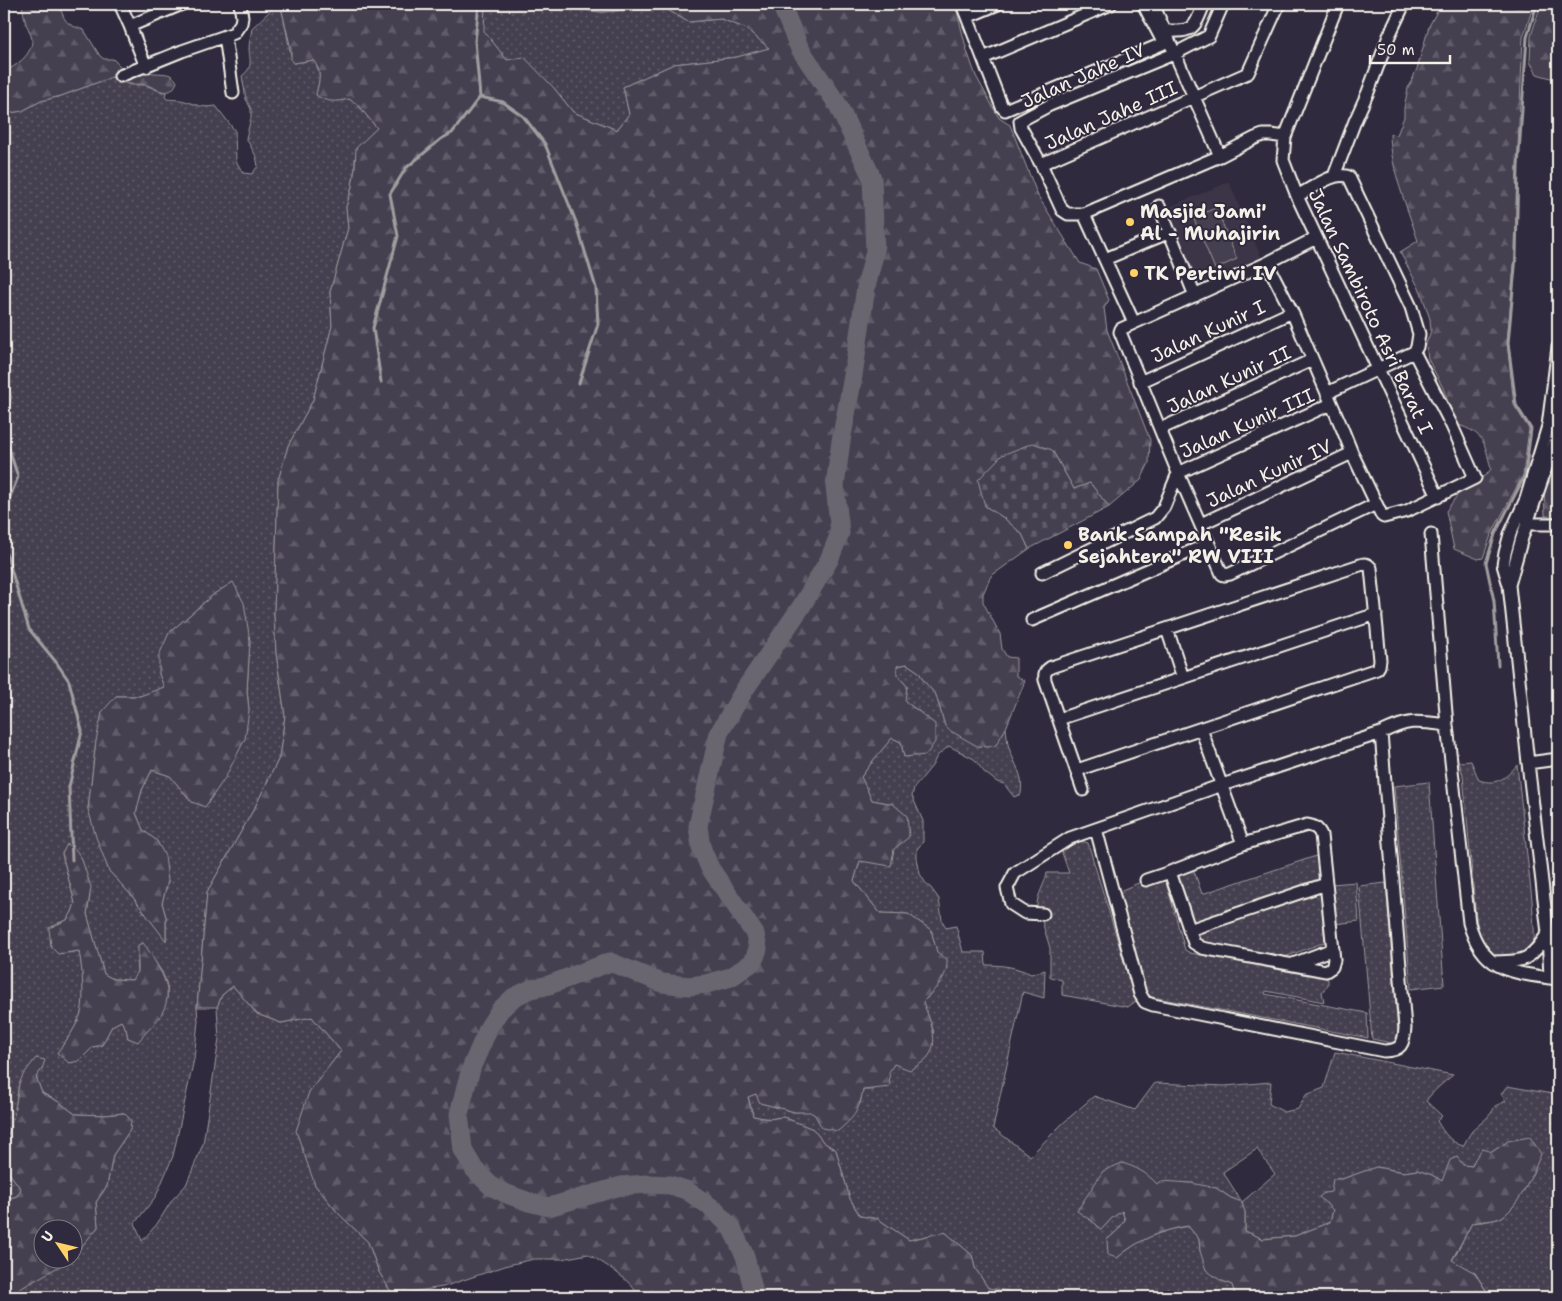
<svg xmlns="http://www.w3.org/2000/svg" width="1562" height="1301" font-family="'Shantell Sans',sans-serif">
  <defs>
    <pattern id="grass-dots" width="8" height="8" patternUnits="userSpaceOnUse" patternTransform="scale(1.25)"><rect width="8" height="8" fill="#454050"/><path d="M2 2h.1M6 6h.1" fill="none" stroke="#605c69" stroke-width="1.8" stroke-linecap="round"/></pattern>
    <pattern id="forest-firs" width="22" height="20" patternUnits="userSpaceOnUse" patternTransform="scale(1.25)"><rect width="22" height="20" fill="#454050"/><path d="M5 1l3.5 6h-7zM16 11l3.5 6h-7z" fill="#605c69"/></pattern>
    <pattern id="cemetery-stones" width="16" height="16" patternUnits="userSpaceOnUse" patternTransform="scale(1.25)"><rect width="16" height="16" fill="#454050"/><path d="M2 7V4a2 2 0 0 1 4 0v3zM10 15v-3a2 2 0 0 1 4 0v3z" fill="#605c69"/></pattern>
  </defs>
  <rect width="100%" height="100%" fill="#2f2a3d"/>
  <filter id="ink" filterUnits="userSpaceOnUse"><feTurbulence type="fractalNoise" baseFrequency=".02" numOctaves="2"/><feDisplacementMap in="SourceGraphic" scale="10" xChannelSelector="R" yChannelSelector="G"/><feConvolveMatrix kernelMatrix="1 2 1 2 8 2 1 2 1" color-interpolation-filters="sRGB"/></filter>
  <g filter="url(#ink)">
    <path fill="#3b3647" d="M1229 182 1261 257 1193 285 1164 209Z"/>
    <path fill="url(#grass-dots)" stroke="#9c989c" fill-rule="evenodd" d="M485 4H548L551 7 602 12 663 7 688 22 721 19 745 28 770 48 737 57 674 64 623 87 629 114 617 130 573 112 554 88 507 60 483 31Z
      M283 6 282 11C285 21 290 58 294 63L313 60C323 73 319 80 316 95L339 101 349 99 357 104 377 128 355 158V168L352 187 346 207 348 228 330 292 332 326 313 400 288 446 278 481 274 614 276 653 285 716 279 758 255 807 207 892 197 1007 198 1021 194 1059 173 1156 156 1196 135 1223 142 1241 157 1224 172 1200 186 1185 203 1144 219 1039 217 1007 222 995 233 986 257 1014 281 1023 312 1017 341 1051 309 1092 315 1185 338 1213 368 1242 379 1272 393 1295 379 1297H6L72 1258 98 1227 96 1202 107 1186 113 1155 130 1130 124 1113 105 1115 75 1114 59 1102 42 1093 36 1077 42 1069 19 1084 14 1115 4 1149V414L12 397 4 384V114L22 111 41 101 61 96 112 77 130 85H146L159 91 166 92 165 97 167 99C173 100 181 99 188 102 200 106 202 108 216 106L235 131 236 161 243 173 252 174 258 166 256 156 246 138 251 118V109L246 99 242 76C253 67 250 62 249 49 249 43 251 35 252 28L273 8ZM232 583 250 641 247 691 249 710 192 802 170 776 152 770 142 790 136 813 143 830 157 841 168 881 162 903 166 917V940L132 896 109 871 88 809 96 741 116 696H140L165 687 159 674 169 633 214 594ZM68 844 90 896 87 914 104 974 113 979 132 980 138 972 137 962H155C159 967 163 973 165 979 175 1004 152 1024 138 1041L128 1038 126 1029 121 1021 112 1026 102 1045 93 1047 79 1061 57 1053C66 1041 76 1028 81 1013 86 999 82 966 79 951L68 953 58 923 67 920 72 912 75 903 62 854Z
      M907 664 919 672 923 680 936 695 945 726 1001 736 1006 728C1007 734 1007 742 1009 748 1015 766 1024 774 1021 794L1014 797 1004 784 997 782 984 772 974 759 949 746 937 756 932 766 914 788 912 796 923 821V842L917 849V858L920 874 927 885 931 888 939 899 942 920 946 928 956 926 963 952H985L986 965C1003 965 1016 967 1031 974L1045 970 1044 998 1023 992 993 1128 1030 1156 1062 1124 1094 1096 1135 1110 1155 1083 1225 1086 1271 1082 1269 1104 1284 1112 1298 1109 1306 1095 1324 1088 1335 1052 1453 1075C1443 1083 1433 1091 1426 1101L1442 1116 1437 1121C1444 1133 1450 1142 1463 1146 1466 1141 1469 1135 1472 1131 1481 1122 1490 1118 1495 1106L1506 1101 1501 1094 1507 1086 1558 1095V1297H1486L1488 1293 1475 1273 1452 1261 1472 1223C1479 1222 1496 1221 1502 1217 1518 1206 1527 1184 1535 1168L1498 1148C1486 1156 1478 1149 1472 1166L1463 1165 1442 1181 1432 1175 1417 1170 1404 1172 1377 1167 1342 1179H1334L1333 1210 1330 1222 1295 1236 1263 1239 1245 1231V1212L1241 1202 1231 1198 1216 1188 1157 1184 1151 1178 1096 1224 1101 1230 1112 1218 1122 1211 1125 1220 1118 1230 1107 1240 1117 1258C1140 1239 1159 1231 1188 1226L1199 1239 1200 1251 1220 1280 1232 1285 1236 1297H1022L1007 1291 988 1288 975 1268 972 1255 945 1232 909 1240 878 1219 860 1216 850 1199 836 1150 823 1142 813 1129 783 1117 769 1119 753 1116 748 1096 756 1094 761 1103 795 1112 810 1111 815 1115 823 1128 860 1104 863 1090H874L894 1064 934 1032 923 1002 943 979 931 930 908 914 880 913 854 881 860 861 893 804 872 800 861 777 875 758 892 738 901 742 904 757 920 712 904 701 907 686 897 675V666ZM1257 1149 1275 1174 1242 1202 1223 1172Z
      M1471 761 1479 780C1497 786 1506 778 1517 765 1521 804 1526 843 1530 882 1532 897 1533 912 1534 928 1534 931 1535 936 1534 939 1531 954 1510 962 1497 956 1482 949 1479 932 1476 918L1463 775 1459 762Z
      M1429 782 1444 985 1411 989 1394 786Z
      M1082 841 1088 843 1136 1001 1128 1007 1062 995V980L1050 977V948L1037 905C1037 895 1045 884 1047 873H1069L1060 847Z
      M1316 856 1318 857 1320 877 1318 879 1194 921 1190 920 1178 876 1179 873 1193 868 1202 894Z
      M1162 880 1166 882 1185 950 1190 953 1324 978 1328 979V985L1322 992 1324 1002 1266 991 1265 994 1367 1013 1368 1038 1152 997 1147 994 1117 892 1141 882 1147 886Z
      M1356 882 1359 921 1335 924 1332 884Z
      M1386 883 1398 1033 1395 1041 1391 1043 1372 1039 1359 886Z
      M1318 894 1321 895 1325 942 1282 958 1200 942 1195 934Z
      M4 1166 21 1189 17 1196 4 1200Z"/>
    <path fill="url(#forest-firs)" stroke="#9c989c" d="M22 4H59C65 22 65 24 84 30L100 56 104 59H113L123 69C126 68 131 65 135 66 140 67 144 71 149 72 160 75 171 70 177 82 170 99 158 89 147 85 142 83 136 85 131 84 125 84 118 80 112 77L61 96 41 101 22 111 4 114V71C16 67 33 54 32 39 31 34 28 28 26 24 24 17 23 10 22 4Z
      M285 4H485L484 31 507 60 524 57 554 88 573 112 617 130 629 114 623 87 674 64 737 57 769 48 745 28 721 19 688 22 663 7 602 12 551 7 548 4H955L967 51 976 76 999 118 1010 125 1038 196 1080 263 1096 269 1109 300 1104 308 1107 330 1150 440 1149 463 1141 480 1109 507 1090 483 1074 489 1052 450 985 506 1004 518 1022 534 1029 549 991 576 983 594V602L1000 634 1002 649 1007 657 1016 658V676L1025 681 1006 728 996 745 988 747 977 746 949 730 945 726 936 695 923 680 919 672 907 664 897 666V675L907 686 905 701 935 724V742L926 755 904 757 901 742 892 738 875 758 861 777 872 800 893 804 907 816 909 837 894 849 891 866 860 861 854 881 880 913 908 914 931 930 937 952 947 959C948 979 936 987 923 1002 929 1019 942 1043 926 1059 922 1063 915 1067 910 1070L894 1064 889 1072 890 1087 863 1090C858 1113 855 1116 838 1131L822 1128 815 1115 810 1112H795L760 1103 756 1094 748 1097 753 1116 769 1119 783 1117 813 1129 823 1142 836 1150 850 1199 860 1216 878 1219 909 1240 945 1232 972 1255 975 1268 988 1288 1007 1291 1022 1297H639C632 1280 603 1263 588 1254L562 1259H534L508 1265 443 1287 393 1295 379 1272 368 1242 338 1213 315 1185 296 1131 309 1092 341 1051 312 1017 281 1023 257 1014 233 986 222 995 217 1007H197L207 892 255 807 279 758 285 716 276 653 274 614 278 481 288 446 313 400 332 326 330 292 348 228 346 207 352 187 355 168 356 148 377 128 357 104 349 99C335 102 327 103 316 95 319 80 323 73 313 60L294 63 291 59V49L282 11Z
      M1441 4H1534L1523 37 1517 168 1515 255 1507 342 1514 405 1529 429 1523 475 1491 535 1483 558 1478 559 1454 549 1446 511 1459 493 1487 474 1491 469C1484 441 1485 434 1456 424L1443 388 1428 359 1426 344 1431 331 1430 319 1421 292 1400 252 1418 241C1407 206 1391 172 1390 134L1397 135 1404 117V108L1408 88 1417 69 1429 26Z
      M1541 4H1558V82L1554 79 1537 74 1530 62 1531 36Z
      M1558 453V517L1545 516 1544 491Z
      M233 582 244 603 250 641 247 691 249 710 245 739 225 778 205 807 192 802 170 776 152 770 142 790 136 813 143 830 157 841 165 856 168 881 162 903 166 917V941L132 896 109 871 96 837 88 809 96 741 102 712 116 696H140L164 687 159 674V655L169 633 214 594Z
      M67 844 75 849 81 857 91 887 87 914 104 974 113 979 132 980 138 972V945L143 943C148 949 152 956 156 963 167 982 173 997 159 1018 153 1026 144 1034 138 1042L128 1038 126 1029 121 1021 112 1026 102 1045 93 1047 79 1061 69 1063 57 1053C66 1041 76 1028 81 1013 85 999 82 965 79 951L58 954 51 947 49 928 67 920 72 912 75 903 62 854Z
      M36 1058 45 1060 42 1069 36 1077 42 1093 59 1102 75 1114 105 1115 124 1113 131 1120 130 1130 113 1155 107 1186 96 1202 98 1227 72 1258V1228H42V1258L72 1259 6 1297H4V1200L17 1196 21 1189 4 1166V1149L14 1115 19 1084 23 1075Z
      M1530 1137 1541 1154C1533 1173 1520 1205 1502 1217 1496 1221 1479 1221 1472 1223L1452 1260 1475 1273 1488 1294 1486 1297H1236L1232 1285 1220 1280 1206 1270 1200 1251 1199 1239 1188 1226C1161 1230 1138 1240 1117 1258L1108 1255 1107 1240 1118 1230 1125 1220 1122 1211 1112 1218 1101 1230 1096 1224 1077 1211 1103 1171 1122 1163C1136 1167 1147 1173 1157 1184L1162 1181 1191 1183 1216 1188 1231 1198 1242 1202 1245 1212V1231L1263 1239 1295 1236 1330 1222 1333 1210 1319 1197 1324 1193 1331 1192 1333 1179H1342L1376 1167 1404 1172 1417 1170 1432 1175 1442 1181 1450 1160 1457 1157 1463 1165 1472 1166 1475 1159 1482 1149 1492 1152 1508 1141Z"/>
    <path fill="url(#cemetery-stones)" stroke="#9c989c" d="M1033 443 1052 450 1074 489 1090 483 1109 507 1029 549 1022 534 1004 518 985 506 978 480 1002 455Z"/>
    <path fill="#454050" stroke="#9c989c" d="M1216 208 1237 259 1215 269 1193 217Z"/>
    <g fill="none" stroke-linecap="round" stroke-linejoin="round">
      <path stroke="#a19ea0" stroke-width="3" d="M480 97 503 102 523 116 545 144 576 222 596 288 598 324 579 383
        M381 382 373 328 398 236 390 194 406 168 441 139 452 133 480 97 475 41 479 4
        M4 433 18 477 4 512
        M4 549 8 559 29 629 56 662 69 681 82 731 69 787 72 860
        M1498 665 1494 601 1486 563 1495 534 1525 475 1531 429 1516 405 1508 343 1516 256 1518 167 1527 37 1537 4"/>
      <path stroke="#6a6670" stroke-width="19" d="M755 1297 745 1256 731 1227 711 1207 686 1190 670 1185 647 1184 621 1186 549 1207 529 1202 507 1194 492 1187 474 1169 463 1150 459 1114 466 1086 472 1066 489 1027 500 1010 514 997 531 989 549 985 610 962 662 983 689 986 706 984 731 977 753 962 758 949 755 934 710 868 701 847 698 826 719 733 745 689 801 607 829 560 840 533 835 486 841 441 853 376 866 287 875 251 872 178 838 105 800 49 781 4"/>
      <g stroke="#f4f1e8" stroke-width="15">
        <path id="street" d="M120 4 130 26 182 4
          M962 4 1002 107 1005 110 1162 44 1163 42 1143 4
          M1153 4 1220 156
          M1223 4 1209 36 1176 53 1050 105 1020 121 1021 128 1041 164 1062 210 1068 214H1084L1220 156 1255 138 1263 135H1271L1285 137
          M1338 4 1285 137 1283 160 1297 196 1438 497
          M967 17 998 4
          M130 26 146 67
          M1166 31C1194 32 1194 29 1204 4
          M225 36 233 93
          M983 58 1111 4
          M120 76 182 51 234 33 241 23 242 17 240 4
          M1041 164 1248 73 1279 4
          M1334 176 1355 121 1368 92 1389 36 1404 4
          M1297 196C1311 189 1335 170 1349 177L1411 307 1419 334 1417 347 1414 352 1327 393
          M1159 206 1195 296
          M1084 214 1134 323
          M1316 238 1267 263 1134 323 1121 329 1120 332 1178 473 1222 574 1224 575 1230 574 1376 504
          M1105 259 1170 232
          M1267 263 1292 312 1342 428 1352 453 1382 516 1384 517 1407 511 1475 478 1452 426 1414 352
          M1558 347 1548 426 1526 499 1510 534 1505 553 1503 565 1509 585 1528 763 1548 933 1550 978 1558 979
          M1140 382 1292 312
          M1160 429 1312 360
          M1201 524 1352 453
          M1527 524H1558
          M1431 534 1447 725 1469 923C1482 969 1508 972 1550 978
          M1042 573 1155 518 1164 507 1178 473 1331 404
          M1509 585 1522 538 1558 433
          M1032 620 1208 544
          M1167 629 1183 678
          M1059 719 1376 614
          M1201 729 1243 844
          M1528 763 1558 759
          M1077 770 1377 669 1379 666 1380 660 1371 568C1368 564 1365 563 1360 565L1051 667C1045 671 1044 673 1045 680L1083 790
          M1307 825C1314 826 1318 828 1321 835L1334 960 1332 967 1326 971 1202 948 1194 943 1170 872 1243 844Z
          M1096 829 1140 994 1145 1002 1153 1005 1384 1051C1401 1051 1404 1044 1405 1028L1381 733
          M1146 880 1170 872
          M1043 914 1025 913 1011 904 1007 888 1015 873 1070 838 1222 785 1381 733C1409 719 1417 721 1447 725
          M1189 930 1326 884
          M1494 962C1527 961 1529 961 1548 933
          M1293 964 1333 949"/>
      </g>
      <use href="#street" stroke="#2f2a3d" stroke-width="11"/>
    </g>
  </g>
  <g fill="#ffd166" stroke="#2f2a3d" stroke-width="2">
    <circle cx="1130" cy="222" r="5"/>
    <circle cx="1134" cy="273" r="5"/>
    <circle cx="1068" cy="545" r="5"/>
  </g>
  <g text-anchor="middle" stroke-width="4" stroke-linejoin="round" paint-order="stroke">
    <g font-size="19" fill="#f4f1e8" stroke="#2f2a3d">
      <text transform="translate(1083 75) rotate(-24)" y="7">Jalan Jahe IV</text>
      <text transform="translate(1111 115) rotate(-24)" y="7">Jalan Jahe III</text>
      <text transform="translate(1371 311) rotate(65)" y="7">Jalan Sambiroto Asri Barat I</text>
      <text transform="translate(1208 331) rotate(-25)" y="7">Jalan Kunir I</text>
      <text transform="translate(1229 379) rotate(-25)" y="7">Jalan Kunir II</text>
      <text transform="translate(1247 423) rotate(-24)" y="7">Jalan Kunir III</text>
      <text transform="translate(1269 473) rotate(-25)" y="7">Jalan Kunir IV</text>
    </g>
    <g font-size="19" font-weight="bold" fill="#f4f1e8" stroke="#2f2a3d" text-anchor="start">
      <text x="1140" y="218">Masjid Jami'<tspan x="1140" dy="22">Al - Muhajirin</tspan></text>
      <text x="1144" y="280">TK Pertiwi IV</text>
      <text x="1078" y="541">Bank Sampah "Resik<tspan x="1078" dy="22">Sejahtera" RW VIII</tspan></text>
    </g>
  </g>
  <rect width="1562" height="1301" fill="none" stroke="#2f2a3d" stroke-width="20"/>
  <rect x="10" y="10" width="1542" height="1281" fill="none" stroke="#f4f1e8" stroke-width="2" filter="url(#ink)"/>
  <g transform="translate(58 1244) rotate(305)"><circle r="24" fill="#2f2a3d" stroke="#7e7a81"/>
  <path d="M0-4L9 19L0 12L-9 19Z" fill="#ffd166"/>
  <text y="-8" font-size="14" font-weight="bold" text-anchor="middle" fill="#f4f1e8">U</text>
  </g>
  <path d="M1370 55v8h80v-8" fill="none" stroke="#f4f1e8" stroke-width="2.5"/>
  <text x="1377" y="55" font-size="15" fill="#f4f1e8" stroke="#2f2a3d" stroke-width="4" paint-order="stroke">50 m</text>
</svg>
